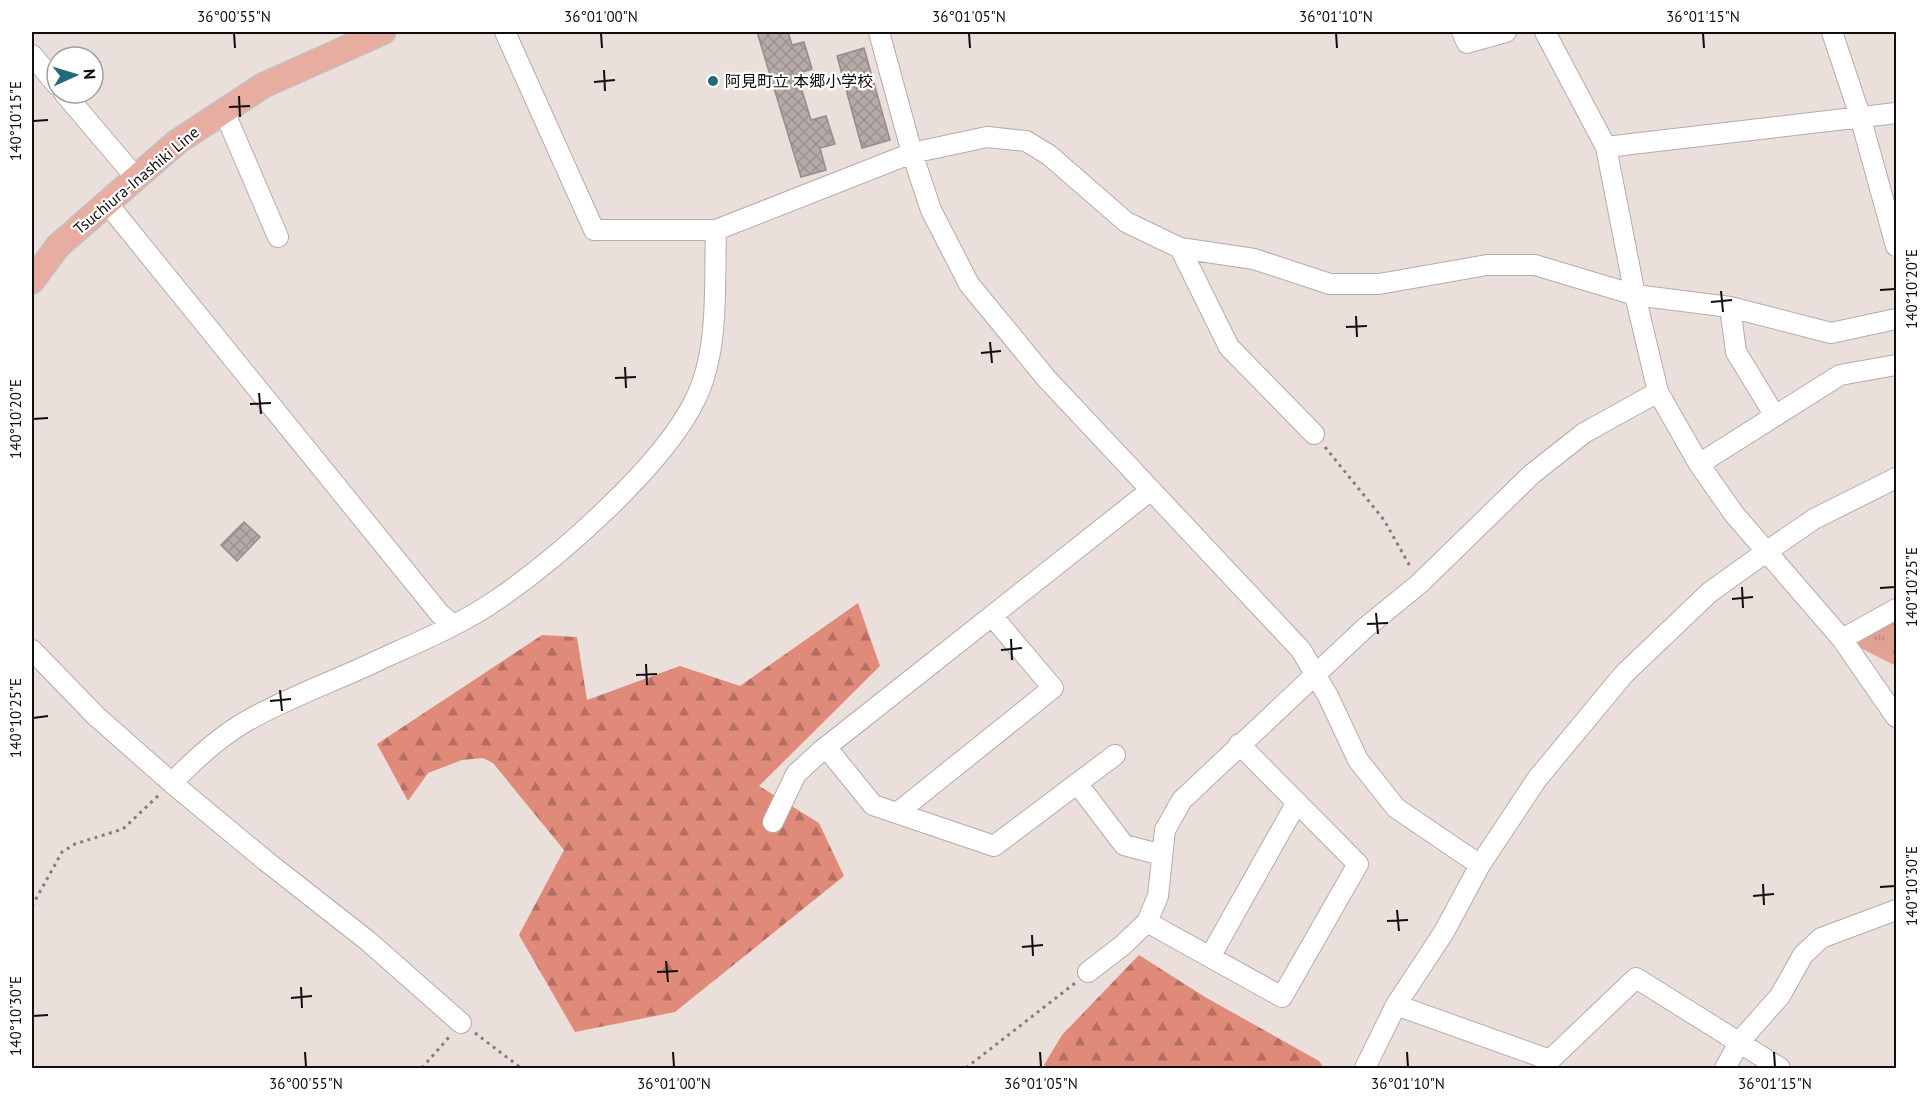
<svg xmlns="http://www.w3.org/2000/svg" width="1928" height="1100" font-family="'PT Sans','Noto Sans JP',sans-serif">
  <defs>
    <pattern id="forest-firs" width="22" height="20" patternUnits="userSpaceOnUse" patternTransform="scale(1.5)"><rect width="22" height="20" fill="#e08a79"/><path d="M5 1l3.5 6h-7zM16 11l3.5 6h-7z" fill="#b46f62"/></pattern>
    <pattern id="park-tufts" width="24" height="20" patternUnits="userSpaceOnUse" patternTransform="scale(1.5)"><rect width="24" height="20" fill="#e1a194"/><path d="M3 7l-1-3M5 7V3M7 7l1-3M15 17l-1-3M17 17v-4M19 17l1-3" fill="none" stroke="#c0897e"/></pattern>
    <pattern id="building-cross-hatch" width="8" height="8" patternUnits="userSpaceOnUse" patternTransform="scale(1.5)"><rect width="8" height="8" fill="#b6aaa8"/><path d="M0 0l8 8M0 8l8-8" fill="none" stroke="#9b918f"/></pattern>
  </defs>
  <rect width="100%" height="100%" fill="#ebdfdc"/>
  <path fill="url(#forest-firs)" d="M858 603 880 666 759 786 819 823 844 876 675 1012 575 1032 519 935 564 850 493 763 483 758 462 760 428 773 408 801 377 744 542 635 577 637 587 700 680 666 740 686Z
    M1139 955 1205 997 1319 1061 1324 1068H1048L1044 1065 1062 1035Z"/>
  <path fill="url(#park-tufts)" d="M1896 615V666L1847 641Z"/>
  <path fill="url(#building-cross-hatch)" stroke="#978c8a" stroke-width="1.5" d="M757 32H788L792 45 804 42 812 69 797 74 811 120 826 116 835 144 820 148 826 170 801 177Z
    M864 48 890 140 862 148 837 56Z
    M244 522 260 537 237 561 221 545Z"/>
  <g fill="none" stroke-linecap="round" stroke-linejoin="round">
    <g stroke="#b7aba9" stroke-width="22">
      <path id="minor" d="M505 32 594 230H716L912 153 987 137 1026 141 1049 155 1126 222 1180 248 1254 259 1330 284H1379L1487 265H1535L1635 295 1730 307 1831 333 1896 319
        M879 32 912 153 931 210 969 284 1046 378 1301 650 1328 696 1358 760 1396 808 1480 865
        M1462 32 1467 43 1506 32
        M1545 32 1606 147 1635 295 1658 392 1699 464 1734 514 1842 639 1896 717
        M1832 32 1860 116 1896 246
        M32 55 57 85
        M64 93 137 179
        M224 111 278 237
        M1606 147 1896 113
        M107 203 440 614 453 625
        M1180 248 1229 347 1314 434
        M1730 307 1736 352 1775 416
        M1699 464 1840 375 1896 365
        M1842 639 1896 609
        M32 650 96 716 172 783 266 861 368 941 461 1023
        M826 747 873 805 994 846 1115 755
        M172 783C193 761 218 738 245 722 288 697 336 681 381 659 421 641 462 624 498 599 559 557 663 466 695 400 720 350 714 284 716 230
        M1077 783 1124 845 1162 855
        M897 813 1053 688 993 617
        M773 822 796 774 821 751 1151 490
        M1147 922 1282 997 1358 864 1239 744
        M1210 957 1297 802
        M1088 972 1123 945 1147 922 1158 896 1165 830 1182 800 1365 628 1419 584 1532 474 1584 433 1658 392
        M1396 1005 1550 1060
        M1365 1068 1396 1005 1444 932 1480 865 1537 779 1624 674 1710 592 1766 552 1814 519 1896 478
        M1544 1068 1550 1060 1636 978 1780 1068
        M1725 1068 1740 1041 1780 996 1803 955 1821 938 1896 910"/>
    </g>
    <g stroke="#c1c0c0" stroke-width="27">
      <path id="major" d="M32 281 58 246 177 142 264 85 383 32"/>
    </g>
    <path stroke="#867d7b" stroke-width="3" stroke-dasharray="3 4.5" stroke-linecap="butt" d="M1325 447 1384 520 1411 568
      M32 906 62 852 75 844 123 829 160 794
      M475 1033 521 1068
      M422 1068 450 1036
      M966 1068 1075 983"/>
    <use href="#minor" stroke="#fff" stroke-width="20"/>
    <use href="#major" stroke="#e8aca0" stroke-width="24"/>
  </g>
  <path fill="none" stroke="#110d0c" stroke-width="2" d="M234 33 235 48M601 33 602 48M969 33 970 48M1336 33 1337 48M1703 33 1704 48M604 70 605 91M594 82 615 80M239 96 240 117M229 107 250 106M33 121 48 120M1880 290 1895 289M1721 291 1723 312M1711 302 1732 300M1356 316 1357 337M1346 327 1367 326M990 342 992 363M981 353 1001 351M625 367 626 388M615 378 636 377M259 393 261 414M250 404 271 403M33 419 48 418M1742 587 1743 608M1880 588 1895 587M1732 599 1753 597M1376 613 1378 634M1367 624 1388 623M1011 639 1012 660M1001 650 1022 648M646 664 647 685M636 675 657 674M280 690 282 711M270 701 291 699M33 718 48 716M1763 884 1764 905M1880 887 1895 886M1753 896 1774 894M1397 910 1399 931M1387 921 1408 920M1032 935 1033 956M1022 947 1043 945M666 961 668 982M657 972 678 971M301 987 302 1008M291 998 312 996M33 1016 48 1015M305 1052 306 1067M673 1052 674 1067M1040 1052 1041 1067M1407 1052 1408 1067M1774 1052 1775 1067"/>
  <circle fill="#226a77" stroke="#fff" stroke-width="2" cx="713" cy="81" r="6"/>
  <g text-anchor="middle" stroke-width="4.5" stroke-linejoin="round" paint-order="stroke">
    <g font-size="16" fill="#110d0c" stroke="#fff" text-anchor="start">
      <text x="725" y="87">阿見町立 本郷小学校</text>
    </g>
    <g font-size="16" fill="#110d0c" stroke="#fff">
      <text transform="translate(136 180) rotate(-40)" y="6">Tsuchiura-Inashiki Line</text>
    </g>
  </g>
  <rect width="1928" height="1100" fill="none" stroke="#ffffff" stroke-width="66"/>
  <g transform="translate(75 75) rotate(86)"><circle r="28" fill="#ffffff" stroke="#a09e9e" stroke-width="1.5"/>
  <path d="M0-4.5L10 22L0 15L-10 22Z" fill="#226a77"/>
  <text y="-9" font-size="16" font-weight="bold" text-anchor="middle" fill="#110d0c">N</text>
  </g>
  <rect x="33" y="33" width="1862" height="1034" fill="none" stroke="#110d0c" stroke-width="2"/>
  <g font-size="15" text-anchor="middle" fill="#110d0c">
    <text x="234" y="22">36°00'55"N</text>
    <text x="601" y="22">36°01'00"N</text>
    <text x="969" y="22">36°01'05"N</text>
    <text x="1336" y="22">36°01'10"N</text>
    <text x="1703" y="22">36°01'15"N</text>
    <text transform="translate(16 121) rotate(-90)" y="5">140°10'15"E</text>
    <text transform="translate(1912 289) rotate(-90)" y="5">140°10'20"E</text>
    <text transform="translate(16 419) rotate(-90)" y="5">140°10'20"E</text>
    <text transform="translate(1912 587) rotate(-90)" y="5">140°10'25"E</text>
    <text transform="translate(16 718) rotate(-90)" y="5">140°10'25"E</text>
    <text transform="translate(1912 886) rotate(-90)" y="5">140°10'30"E</text>
    <text transform="translate(16 1016) rotate(-90)" y="5">140°10'30"E</text>
    <text x="306" y="1089">36°00'55"N</text>
    <text x="674" y="1089">36°01'00"N</text>
    <text x="1041" y="1089">36°01'05"N</text>
    <text x="1408" y="1089">36°01'10"N</text>
    <text x="1775" y="1089">36°01'15"N</text>
  </g>
</svg>
